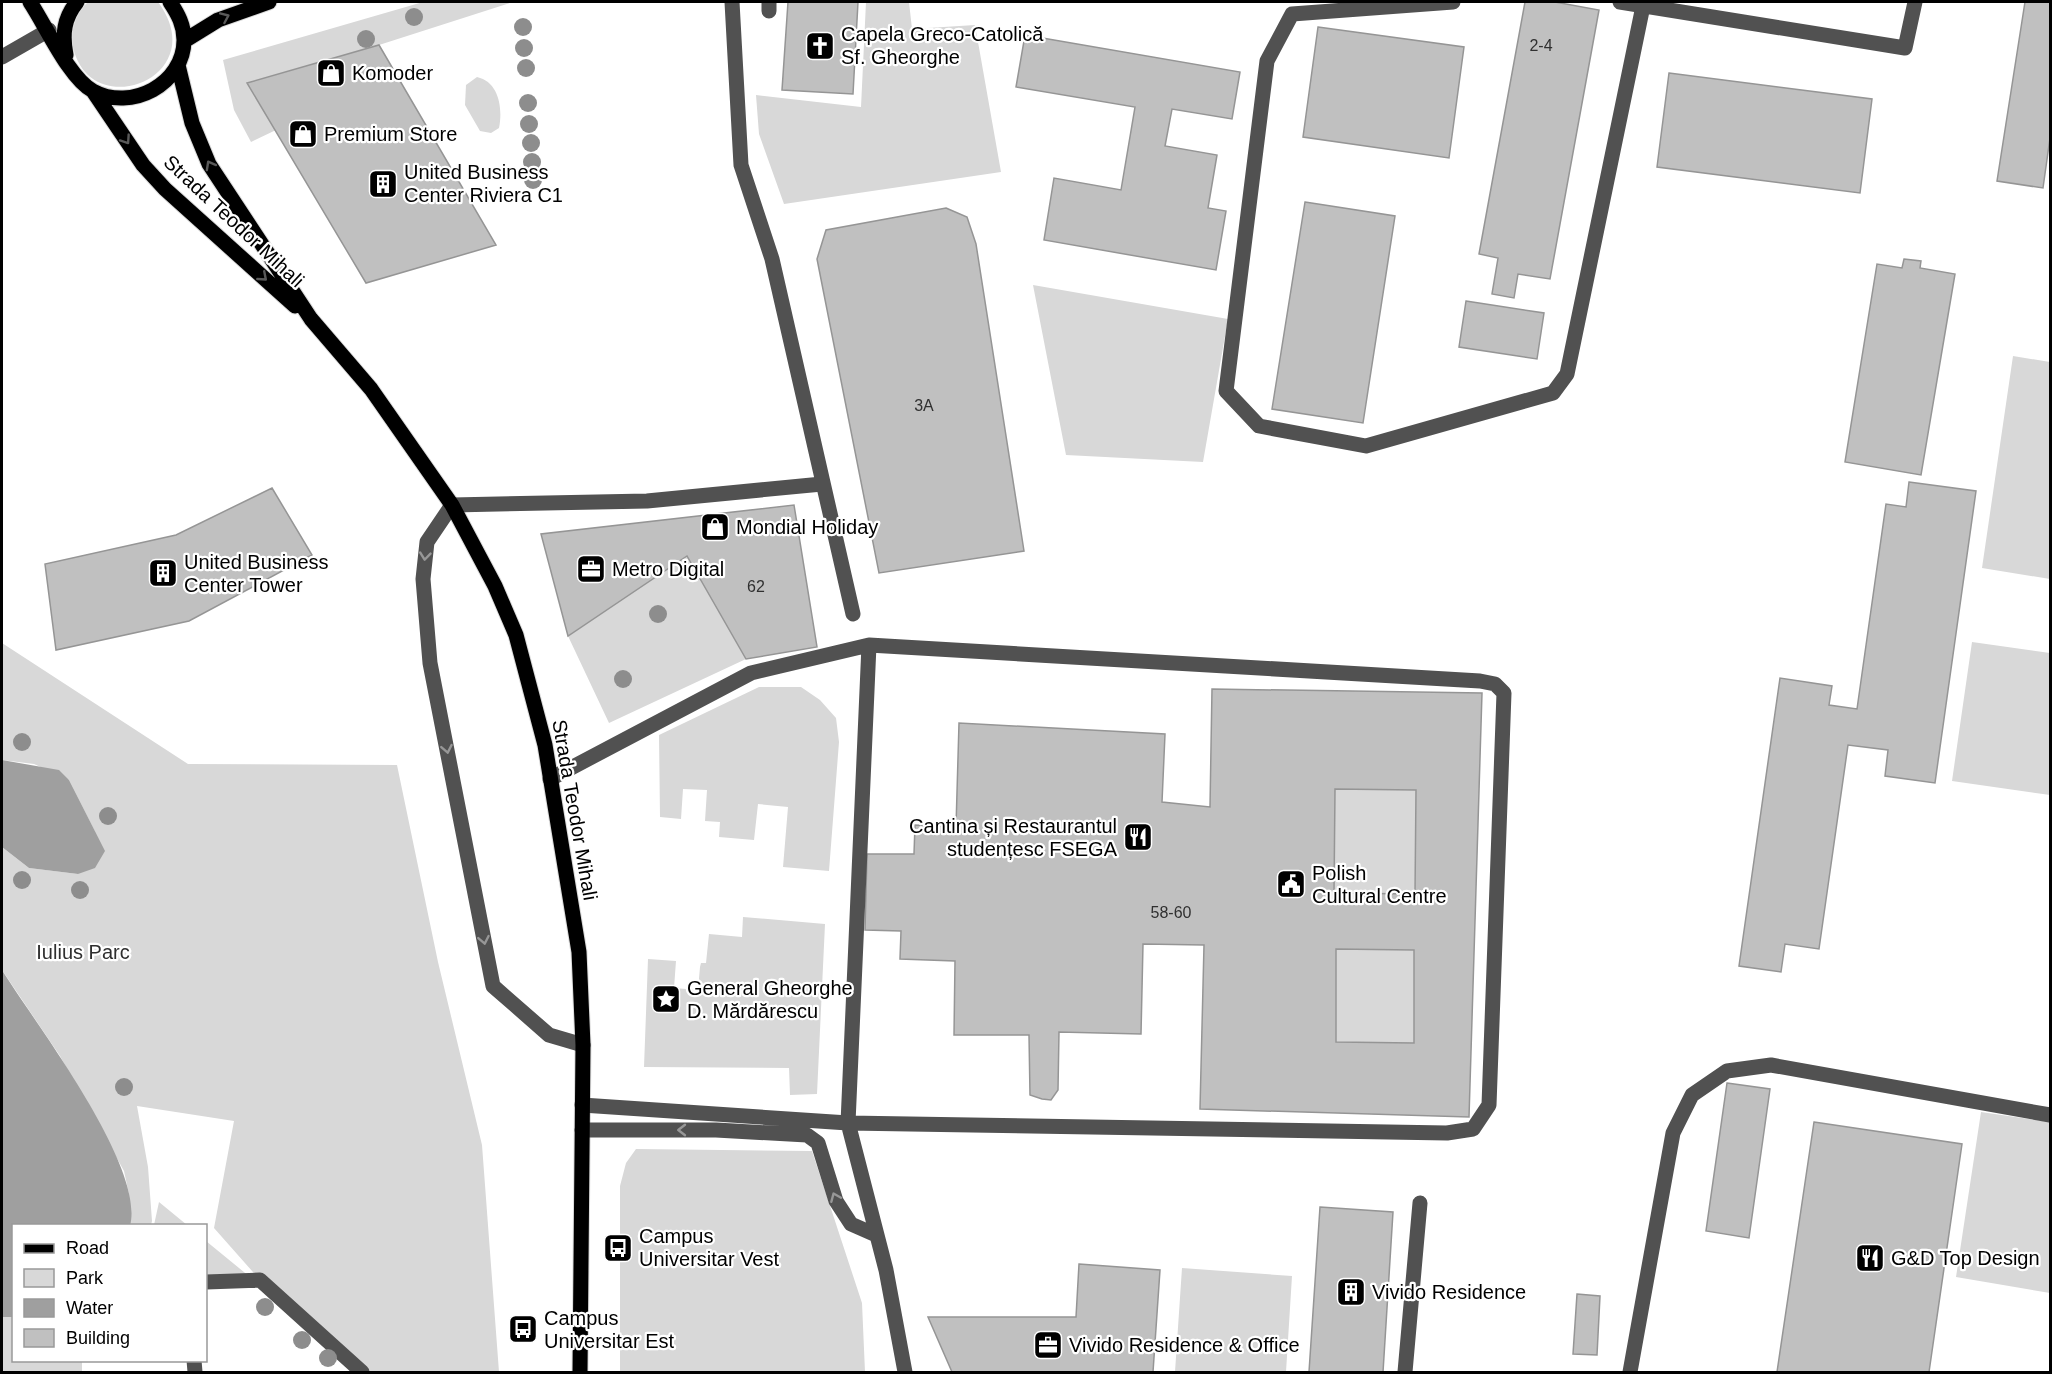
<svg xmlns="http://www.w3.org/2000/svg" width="2052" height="1374" font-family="Arial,sans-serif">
  <rect width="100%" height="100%" fill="#fff"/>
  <path fill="#d8d8d8" d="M88 2H158C214 77 90 125 73 47 70 30 76 13 88 2Z
    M423 2H513L379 45 248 83 276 130 251 142 234 110 223 60Z
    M866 2H909L912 29 975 25 1001 172 784 204 759 134 756 95 861 107Z
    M477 77C499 82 503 108 499 128L491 133 480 131 465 105 466 85Z
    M1033 285 1228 319 1203 462 1066 455Z
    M2013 356 2050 362V579L1982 568Z
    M687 556 746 659 609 723 568 636Z
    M1972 642 2050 653V795L1952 781Z
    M2 643 188 764 397 765 438 962 482 1145 499 1372H362L260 1280 214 1228 234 1121 137 1106 148 1167 152 1221 151 1225H130L129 1194 124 1171 60 1056 2 970V847L29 868 78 874 95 832 69 780 34 764 2 760Z
    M759 687H801L820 700 836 718 839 742 829 871 783 867 788 807 758 804 754 840 719 837 720 822 705 821 707 790 683 789 681 819 660 817 659 735Z
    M1335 789 1416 790 1415 894 1334 893Z
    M743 917 825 924 817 1094 790 1095 789 1068 644 1067 648 959 676 961 674 988 698 990 700 967 701 963H706L709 934 742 937Z
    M1336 949 1414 950V1043L1336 1042Z
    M1981 1112 2050 1122V1293L1956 1277Z
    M636 1149 812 1151 862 1303 865 1372H620V1186L626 1163Z
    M159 1202 187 1225H154Z
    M206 1241 250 1277H206Z
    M1182 1268 1292 1276 1286 1372H1175Z
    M2 1317H13L14 1360 82 1361V1372H2Z"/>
  <path fill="#9f9f9f" d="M2 760 59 770 69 780 105 851 95 868 78 874 29 868 2 847Z
    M2 970C34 1022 146 1166 130 1226H14L13 1317H2Z"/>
  <path fill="#c0c0c0" stroke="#959595" stroke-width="1.5" fill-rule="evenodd" d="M788 2H858L853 94 782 90Z
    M1525 2H1555L1599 10 1550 279 1518 274 1514 298 1492 294 1498 258 1479 254Z
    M2025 2H2050V138L2043 188 1997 181Z
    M1318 27 1464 47 1449 158 1303 137Z
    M1025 35 1240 72 1232 119 1172 109 1165 146 1217 155 1208 208 1226 211 1216 270 1044 240 1054 178 1121 190 1135 107 1016 87Z
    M379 45 496 245 366 283 247 83Z
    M1669 73 1872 99 1860 193 1657 167Z
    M1305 202 1395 216 1363 423 1272 409Z
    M946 208 967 217 976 244 1024 551 879 573 817 259 826 230Z
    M1904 259 1921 261 1920 268 1955 274 1921 475 1845 462 1877 264 1902 268Z
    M1466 301 1544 313 1537 359 1459 347Z
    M1909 482 1976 491 1935 783 1885 776 1888 750 1848 745 1819 949 1785 944 1781 972 1739 966 1780 678 1832 686 1829 705 1857 709 1886 504 1906 507Z
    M272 488 312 555 189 621 56 650 45 564 176 535Z
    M794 505 817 647 746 659 687 556 568 636 541 534Z
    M1212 689 1482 693 1469 1117 1200 1109 1204 945 1143 944 1141 1034 1059 1032 1058 1090 1051 1100 1042 1099 1030 1095 1029 1035H954L955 961 900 959 901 931 865 930 867 854H914L915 825 956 827 959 723 1165 734 1162 802 1210 807ZM1335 789 1416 790 1415 894 1334 893ZM1336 949 1414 950V1043L1336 1042Z
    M1727 1083 1770 1089 1749 1238 1706 1231Z
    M1814 1122 1962 1144 1929 1372H1777Z
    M1320 1207 1393 1212 1383 1372H1309Z
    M1079 1264 1160 1270 1153 1372H952L928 1317H1076Z
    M1577 1294 1600 1296 1597 1355 1573 1354Z"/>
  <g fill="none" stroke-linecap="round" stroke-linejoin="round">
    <g stroke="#dbdbdb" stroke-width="17">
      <path id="major" d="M30 2C46 26 69 78 93 91 131 112 184 84 184 40 184 25 178 14 170 2
        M184 41 218 20 269 2
        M66 55C62 34 64 18 77 2
        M178 65 192 123 209 164 311 319 371 389 452 505 495 586 516 635 545 745 579 952 583 1045 580 1372
        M93 91 143 165 165 189 295 306"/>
    </g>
    <path stroke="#515151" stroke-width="15" d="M732 2 741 165 772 259 853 614
      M1453 2 1292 14 1267 61 1226 391 1259 426 1366 446 1553 393 1567 374 1643 6
      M1620 2 1905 48 1915 2
      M769 11V2
      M2 57 49 30
      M869 645 848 1123 886 1270 905 1372
      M550 779 751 673 869 645 1480 681 1495 684 1504 693 1489 1105 1473 1129 1447 1133 848 1123 582 1105
      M583 1045 549 1035 493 986 430 663 423 579 427 542 452 505 647 501 822 484
      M582 1130H716L807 1135 818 1143 836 1201 851 1224 876 1235
      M206 1282 260 1280 362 1372
      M194 1360 195 1372
      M1405 1372 1420 1203
      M1630 1372 1673 1133 1692 1095 1727 1071 1771 1065 2050 1115"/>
    <use href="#major" stroke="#000" stroke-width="15"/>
  </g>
  <g fill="#8d8d8d">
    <circle cx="414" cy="17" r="9"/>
    <circle cx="523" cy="27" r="9"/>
    <circle cx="366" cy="39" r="9"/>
    <circle cx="524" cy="48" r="9"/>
    <circle cx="526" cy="68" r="9"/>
    <circle cx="528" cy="103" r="9"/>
    <circle cx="529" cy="124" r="9"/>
    <circle cx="531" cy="143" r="9"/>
    <circle cx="532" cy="162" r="9"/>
    <circle cx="533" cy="180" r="9"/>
    <circle cx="658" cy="614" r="9"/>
    <circle cx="623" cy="679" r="9"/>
    <circle cx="22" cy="742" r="9"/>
    <circle cx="108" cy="816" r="9"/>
    <circle cx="22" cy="880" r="9"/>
    <circle cx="80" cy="890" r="9"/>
    <circle cx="124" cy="1087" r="9"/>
    <circle cx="265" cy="1307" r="9"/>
    <circle cx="302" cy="1340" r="9"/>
    <circle cx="328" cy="1358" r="9"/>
  </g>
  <defs><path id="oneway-chevron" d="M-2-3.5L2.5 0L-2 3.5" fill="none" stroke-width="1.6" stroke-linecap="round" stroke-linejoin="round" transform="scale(1.5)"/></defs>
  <g stroke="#595959">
    <use href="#oneway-chevron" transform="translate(225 17) rotate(-24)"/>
    <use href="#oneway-chevron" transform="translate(126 140) rotate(56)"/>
    <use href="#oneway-chevron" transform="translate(210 165) rotate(-119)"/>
    <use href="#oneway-chevron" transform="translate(263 277) rotate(41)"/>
  </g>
  <g stroke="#979797">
    <use href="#oneway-chevron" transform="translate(425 556) rotate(96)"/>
    <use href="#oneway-chevron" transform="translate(447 749) rotate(79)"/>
    <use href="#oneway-chevron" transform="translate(484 940) rotate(79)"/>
    <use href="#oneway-chevron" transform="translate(682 1130) rotate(-180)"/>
    <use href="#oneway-chevron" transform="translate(835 1197) rotate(-113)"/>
  </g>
  <defs>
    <g id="church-square" transform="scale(1.5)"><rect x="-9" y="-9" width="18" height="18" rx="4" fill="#000" stroke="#fff"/><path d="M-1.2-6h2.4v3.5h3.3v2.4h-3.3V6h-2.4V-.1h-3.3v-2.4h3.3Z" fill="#fff"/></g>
    <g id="shop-square" transform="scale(1.5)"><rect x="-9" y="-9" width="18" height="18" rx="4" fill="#000" stroke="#fff"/><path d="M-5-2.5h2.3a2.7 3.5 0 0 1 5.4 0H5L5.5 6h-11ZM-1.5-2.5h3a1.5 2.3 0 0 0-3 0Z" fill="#fff"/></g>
    <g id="building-square" transform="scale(1.5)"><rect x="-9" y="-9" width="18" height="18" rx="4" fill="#000" stroke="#fff"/><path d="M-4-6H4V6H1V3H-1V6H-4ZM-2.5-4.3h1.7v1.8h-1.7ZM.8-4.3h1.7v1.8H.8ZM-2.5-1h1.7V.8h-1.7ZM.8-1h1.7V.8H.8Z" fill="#fff"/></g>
    <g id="office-square" transform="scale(1.5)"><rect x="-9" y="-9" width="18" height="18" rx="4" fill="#000" stroke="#fff"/><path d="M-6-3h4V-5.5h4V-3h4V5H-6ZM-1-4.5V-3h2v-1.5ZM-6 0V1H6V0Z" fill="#fff"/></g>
    <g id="restaurant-square" transform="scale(1.5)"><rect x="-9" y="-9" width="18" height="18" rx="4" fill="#000" stroke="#fff"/><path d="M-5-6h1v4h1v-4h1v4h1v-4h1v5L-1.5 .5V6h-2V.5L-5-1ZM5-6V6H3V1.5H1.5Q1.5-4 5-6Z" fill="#fff"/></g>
    <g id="civic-square" transform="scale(1.5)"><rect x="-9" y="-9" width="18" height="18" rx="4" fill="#000" stroke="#fff"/><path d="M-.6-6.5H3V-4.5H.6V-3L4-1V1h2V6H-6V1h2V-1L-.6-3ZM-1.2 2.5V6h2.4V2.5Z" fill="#fff"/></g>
    <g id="sight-square" transform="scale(1.5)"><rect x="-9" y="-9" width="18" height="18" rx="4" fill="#000" stroke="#fff"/><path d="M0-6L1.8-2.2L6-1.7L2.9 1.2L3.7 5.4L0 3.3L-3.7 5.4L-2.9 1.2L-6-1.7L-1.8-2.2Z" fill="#fff"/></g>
    <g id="bus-square" transform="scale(1.5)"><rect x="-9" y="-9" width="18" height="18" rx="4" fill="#000" stroke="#fff"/><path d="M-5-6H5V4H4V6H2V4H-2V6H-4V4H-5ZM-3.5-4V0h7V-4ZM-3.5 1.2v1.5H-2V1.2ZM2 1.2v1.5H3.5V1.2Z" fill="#fff"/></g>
  </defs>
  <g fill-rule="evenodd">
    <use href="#church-square" x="820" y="46"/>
    <use href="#shop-square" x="331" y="73"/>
    <use href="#shop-square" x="303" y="134"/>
    <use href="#building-square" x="383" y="184"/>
    <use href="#shop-square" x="715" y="527"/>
    <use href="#office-square" x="591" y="569"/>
    <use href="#building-square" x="163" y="573"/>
    <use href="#restaurant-square" x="1138" y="837"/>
    <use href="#civic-square" x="1291" y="884"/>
    <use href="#sight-square" x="666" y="999"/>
    <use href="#bus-square" x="618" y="1248"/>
    <use href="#restaurant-square" x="1870" y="1258"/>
    <use href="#building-square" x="1351" y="1292"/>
    <use href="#bus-square" x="523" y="1329"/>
    <use href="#office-square" x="1048" y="1345"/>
  </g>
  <g text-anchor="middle" stroke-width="4.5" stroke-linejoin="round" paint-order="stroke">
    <g font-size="16" fill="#303030">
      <text x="1541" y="51">2-4</text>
      <text x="924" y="411">3A</text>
      <text x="756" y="592">62</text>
      <text x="1171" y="918">58-60</text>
    </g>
    <g font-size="20" fill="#000" stroke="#fff" text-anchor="start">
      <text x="841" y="41">Capela Greco-Catolică<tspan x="841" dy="23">Sf. Gheorghe</tspan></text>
      <text x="352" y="80">Komoder</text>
      <text x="324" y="141">Premium Store</text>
      <text x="404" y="179">United Business<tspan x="404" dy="23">Center Riviera C1</tspan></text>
      <text x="736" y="534">Mondial Holiday</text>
      <text x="184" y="569">United Business<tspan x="184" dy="23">Center Tower</tspan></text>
      <text x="612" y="576">Metro Digital</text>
      <text x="1117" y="833" text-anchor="end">Cantina și Restaurantul<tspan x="1117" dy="23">studențesc FSEGA</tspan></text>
      <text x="1312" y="880">Polish<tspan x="1312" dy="23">Cultural Centre</tspan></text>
      <text x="687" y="995">General Gheorghe<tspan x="687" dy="23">D. Mărdărescu</tspan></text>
      <text x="639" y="1243">Campus<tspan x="639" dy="23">Universitar Vest</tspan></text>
      <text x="1891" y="1265">G&amp;D Top Design</text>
      <text x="1372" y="1299">Vivido Residence</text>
      <text x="544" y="1325">Campus<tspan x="544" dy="23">Universitar Est</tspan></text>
      <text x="1069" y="1352">Vivido Residence &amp; Office</text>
    </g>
    <g font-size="20" fill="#000" stroke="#fff">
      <text transform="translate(234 221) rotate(43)" y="7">Strada Teodor Mihali</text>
      <text transform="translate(575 810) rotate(80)" y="7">Strada Teodor Mihali</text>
    </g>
    <g font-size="20" fill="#2f2f2f" stroke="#fff">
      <text x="83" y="959">Iulius Parc</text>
    </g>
  </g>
  <rect width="2052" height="1374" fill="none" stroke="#000000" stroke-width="6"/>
  <rect x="12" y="1224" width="195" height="138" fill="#ffffff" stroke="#999999" stroke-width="1.5"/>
  <rect x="24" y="1244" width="30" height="9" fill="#000000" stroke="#999999" stroke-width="1.5"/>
  <text x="66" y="1254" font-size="18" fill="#000000">Road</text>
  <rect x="24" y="1269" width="30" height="18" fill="#d8d8d8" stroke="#999999" stroke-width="1.5"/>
  <text x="66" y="1284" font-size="18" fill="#000000">Park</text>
  <rect x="24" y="1299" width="30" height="18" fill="#9f9f9f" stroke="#999999" stroke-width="1.5"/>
  <text x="66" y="1314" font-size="18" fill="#000000">Water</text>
  <rect x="24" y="1329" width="30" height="18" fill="#c0c0c0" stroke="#999999" stroke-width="1.5"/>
  <text x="66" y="1344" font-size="18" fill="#000000">Building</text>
</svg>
